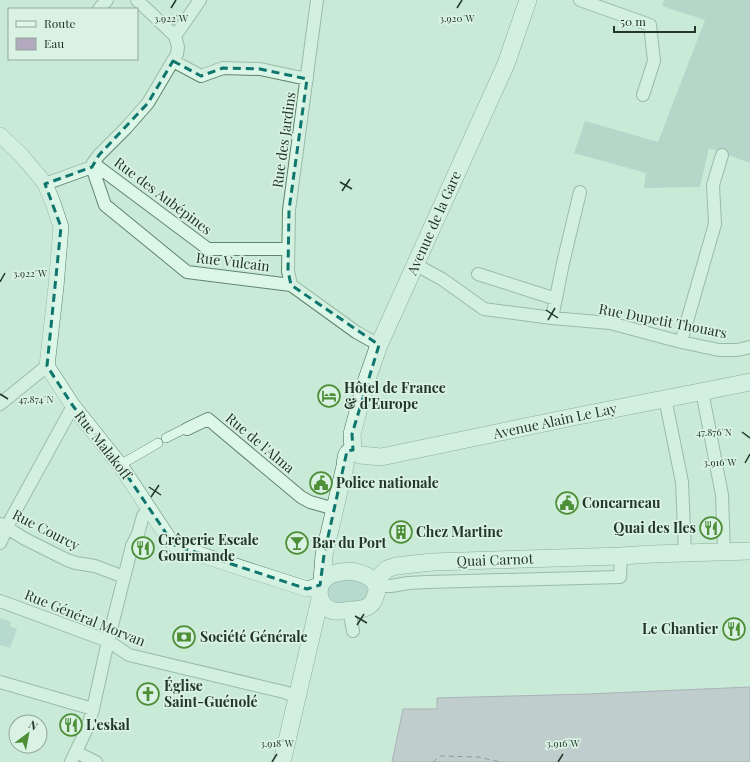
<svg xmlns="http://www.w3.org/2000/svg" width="750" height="762" font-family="'Playfair Display',serif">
  <rect width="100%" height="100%" fill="#caead8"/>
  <path fill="#9fc7c2" d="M356 578 372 589 365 601 335 605 326 597 329 583Z
    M0 618 11 622 10 626 17 629 10 648 0 645Z"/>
  <path fill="#9dbeb9" d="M664 0H750V163L709 148 700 187 644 188 646 173 574 153 585 121 658 142 705 20 662 6Z"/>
  <path fill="#b4aabf" stroke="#7f718d" d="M750 687V762H392L403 709H437V698L588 694Z"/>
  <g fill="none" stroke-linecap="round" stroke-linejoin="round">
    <path stroke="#4a3355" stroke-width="1" stroke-dasharray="5 4" stroke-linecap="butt" d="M433 762 440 756 478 757 500 762"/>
    <g stroke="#60856a" stroke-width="10">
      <path id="pedestrian" d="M166 438 184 429
        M120 465 158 443"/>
    </g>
    <g stroke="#60856a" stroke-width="14">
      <path id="minor" d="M137 0 175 36 178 47 177 54 148 103 126 128 99 155 93 163 92 167 105 205 187 272 291 285 356 332 379 345
        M580 0 650 25 654 61 643 95
        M99 9 107 0
        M175 36 200 0
        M173 61 201 76 223 68 260 69 307 79
        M93 163 208 249H288
        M45 184 92 167
        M416 265 442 279 484 309 552 318 610 323 681 342 719 350H737L750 347
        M478 274 556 299
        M291 285 288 271 289 210 317 0
        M552 318 563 263 580 192
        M681 342 715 224 713 185 722 155
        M702 391 722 495 724 552
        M665 398 682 482 685 553
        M0 404 47 366
        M187 429 208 419 301 497 310 502 335 509
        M1 524 25 539 67 560 76 563 95 566 124 577
        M0 543 12 517 73 406
        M376 586H391L408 583 428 582 620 577 621 556
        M0 601 108 641 129 655 284 692 290 694 297 700
        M349 610 353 631
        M0 682 93 709
        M76 752 96 762
        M71 762 88 726 93 709 108 641 132 546 138 534 143 516 149 508"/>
    </g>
    <g stroke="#60856a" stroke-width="16">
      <path id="tertiary" d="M0 135 22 156 38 175 45 184 53 203 61 227 56 287 47 366 73 406 120 465 169 539 177 547 307 589 320 585"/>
    </g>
    <g stroke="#43674c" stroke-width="18">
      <path id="secondary" d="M353 450 352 434 366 382 379 345 506 64 528 0
        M360 455 381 457 573 417 750 382
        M350 571C364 573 383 580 375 597 374 601 371 605 367 607 362 610 355 610 349 610 344 611 339 612 334 611 318 607 314 587 327 577 333 572 342 572 350 571Z
        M322 581 324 555 345 466C346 459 345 452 353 450
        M374 582 387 569 396 566 432 562 621 556 652 554 750 551
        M282 762 320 599"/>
    </g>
    <use href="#pedestrian" stroke="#dcf6e8" stroke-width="9"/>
    <use href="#minor" stroke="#dcf6e8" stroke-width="12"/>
    <use href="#tertiary" stroke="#dcf6e8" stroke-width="15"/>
    <use href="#secondary" stroke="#dcf6e8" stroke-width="17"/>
  </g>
  <path d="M0 0H750V762H0ZM173 61 201 76 223 68 260 69 307 79 289 210 288 271 291 285 379 345 352 434 353 450 347 451 324 555 320 585 307 589 174 545 120 465 73 406 47 366 61 227 45 184 92 167 99 155 148 103Z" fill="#caead8" fill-opacity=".55" fill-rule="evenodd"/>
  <path fill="none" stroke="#0f766e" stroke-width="3" stroke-dasharray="8 5" stroke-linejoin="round" d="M173 61 201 76 223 68 260 69 307 79 289 210 288 271 291 285 379 345 352 434 353 450 347 451 324 555 320 585 307 589 174 545 120 465 73 406 47 366 61 227 45 184 92 167 99 155 148 103Z"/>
  <path fill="none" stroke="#223727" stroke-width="1.5" d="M171 8 176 0M457 8 462 0M340 182 352 189M342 191 350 179M0 282 5 273M546 310 558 318M548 320 555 308M0 394 8 399M742 432 750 438M745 463 750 454M149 487 161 495M151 497 159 485M355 616 367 623M357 625 364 614M272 762 277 754M558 762 563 754"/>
  <defs>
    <g id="hotel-ring" transform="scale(1.15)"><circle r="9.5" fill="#d9f2e4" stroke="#4d8e36" stroke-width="1.5"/><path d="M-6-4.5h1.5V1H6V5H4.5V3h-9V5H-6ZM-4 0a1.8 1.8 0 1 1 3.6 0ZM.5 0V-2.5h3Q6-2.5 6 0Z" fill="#4d8e36"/></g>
    <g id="civic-ring" transform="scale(1.15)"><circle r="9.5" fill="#d9f2e4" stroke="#4d8e36" stroke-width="1.5"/><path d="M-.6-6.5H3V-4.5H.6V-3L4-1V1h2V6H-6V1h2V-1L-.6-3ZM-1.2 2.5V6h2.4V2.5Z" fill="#4d8e36"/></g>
    <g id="restaurant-ring" transform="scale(1.15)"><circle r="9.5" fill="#d9f2e4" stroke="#4d8e36" stroke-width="1.5"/><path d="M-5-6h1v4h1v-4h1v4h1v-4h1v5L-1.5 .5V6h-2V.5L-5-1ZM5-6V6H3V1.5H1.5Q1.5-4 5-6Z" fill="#4d8e36"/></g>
    <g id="building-ring" transform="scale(1.15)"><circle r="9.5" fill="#d9f2e4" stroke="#4d8e36" stroke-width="1.5"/><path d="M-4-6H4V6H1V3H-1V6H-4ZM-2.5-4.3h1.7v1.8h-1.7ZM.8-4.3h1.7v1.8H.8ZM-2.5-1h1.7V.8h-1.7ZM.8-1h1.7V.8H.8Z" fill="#4d8e36"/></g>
    <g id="bar-ring" transform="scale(1.15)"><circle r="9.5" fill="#d9f2e4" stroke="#4d8e36" stroke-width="1.5"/><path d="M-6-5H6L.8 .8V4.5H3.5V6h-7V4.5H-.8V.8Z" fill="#4d8e36"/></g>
    <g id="bank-ring" transform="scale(1.15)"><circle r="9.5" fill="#d9f2e4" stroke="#4d8e36" stroke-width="1.5"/><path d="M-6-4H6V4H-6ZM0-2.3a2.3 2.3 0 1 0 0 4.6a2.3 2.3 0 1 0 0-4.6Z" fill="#4d8e36"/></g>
    <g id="church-ring" transform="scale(1.15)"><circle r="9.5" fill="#d9f2e4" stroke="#4d8e36" stroke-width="1.5"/><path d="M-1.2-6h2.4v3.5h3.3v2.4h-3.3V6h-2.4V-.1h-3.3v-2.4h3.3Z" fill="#4d8e36"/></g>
  </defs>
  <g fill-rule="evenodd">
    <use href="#hotel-ring" x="329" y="396"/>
    <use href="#civic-ring" x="321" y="483"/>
    <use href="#civic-ring" x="567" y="503"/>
    <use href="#restaurant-ring" x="711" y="528"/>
    <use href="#building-ring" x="401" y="532"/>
    <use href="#bar-ring" x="297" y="543"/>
    <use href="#restaurant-ring" x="143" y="548"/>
    <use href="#restaurant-ring" x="734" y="629"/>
    <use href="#bank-ring" x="184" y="637"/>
    <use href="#church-ring" x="148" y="694"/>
    <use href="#restaurant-ring" x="71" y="725"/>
  </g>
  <g text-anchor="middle" stroke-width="3.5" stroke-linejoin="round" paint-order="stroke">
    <g font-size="14" fill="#223727" stroke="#d9f2e4">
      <text transform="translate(284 140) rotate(-82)" y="5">Rue des Jardins</text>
      <text transform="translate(163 196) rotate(37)" y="5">Rue des Aubépines</text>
      <text transform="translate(434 223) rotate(-66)" y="5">Avenue de la Gare</text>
      <text transform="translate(233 262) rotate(7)" y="5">Rue Vulcain</text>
      <text transform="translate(663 321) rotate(11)" y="5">Rue Dupetit Thouars</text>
      <text transform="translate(555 421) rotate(-12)" y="5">Avenue Alain Le Lay</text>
      <text transform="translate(260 443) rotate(40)" y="5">Rue de l'Alma</text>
      <text transform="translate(103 445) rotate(52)" y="5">Rue Malakoff</text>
      <text transform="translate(46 530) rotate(27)" y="5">Rue Courcy</text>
      <text transform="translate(495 560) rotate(-2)" y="5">Quai Carnot</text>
      <text transform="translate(85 618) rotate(22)" y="5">Rue Général Morvan</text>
    </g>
    <g font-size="14" font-weight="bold" fill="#223727" stroke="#d9f2e4" text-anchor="start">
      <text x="344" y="393">Hôtel de France<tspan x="344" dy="16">&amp; d'Europe</tspan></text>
      <text x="336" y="488">Police nationale</text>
      <text x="582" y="508">Concarneau</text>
      <text x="696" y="533" text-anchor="end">Quai des Iles</text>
      <text x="416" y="537">Chez Martine</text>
      <text x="158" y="545">Crêperie Escale<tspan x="158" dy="16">Gourmande</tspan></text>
      <text x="312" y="548">Bar du Port</text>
      <text x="718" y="634" text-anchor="end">Le Chantier</text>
      <text x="200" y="642">Société Générale</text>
      <text x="164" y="691">Église<tspan x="164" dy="16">Saint-Guénolé</tspan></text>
      <text x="86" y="730">L'eskal</text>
    </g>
  </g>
  <g font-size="10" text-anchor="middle" fill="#223727" stroke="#d9f2e4" stroke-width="3.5" stroke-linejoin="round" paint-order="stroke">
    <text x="171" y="22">3.922°W</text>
    <text x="457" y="22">3.920°W</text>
    <text x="30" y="277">3.922°W</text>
    <text x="36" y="403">47.874°N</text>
    <text x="714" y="436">47.876°N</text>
    <text x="720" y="466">3.916°W</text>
    <text x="277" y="747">3.918°W</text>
    <text x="563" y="747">3.916°W</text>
  </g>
  <rect x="8" y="8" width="130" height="52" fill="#d9f2e4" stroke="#90a798"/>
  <rect x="16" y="21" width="20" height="6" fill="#dcf6e8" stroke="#90a798"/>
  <text x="44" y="28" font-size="12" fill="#223727">Route</text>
  <rect x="16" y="38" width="20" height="12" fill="#b4aabf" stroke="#90a798"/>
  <text x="44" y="48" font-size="12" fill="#223727">Eau</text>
  <g transform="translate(28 734) rotate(32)"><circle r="19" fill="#d9f2e4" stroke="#90a798"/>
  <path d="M0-3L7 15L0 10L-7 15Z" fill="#4d8e36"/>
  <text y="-6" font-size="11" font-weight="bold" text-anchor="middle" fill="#223727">N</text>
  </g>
  <path d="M614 26v6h81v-6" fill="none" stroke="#223727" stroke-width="2"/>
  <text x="620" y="26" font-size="12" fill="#223727" stroke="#d9f2e4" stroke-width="3" paint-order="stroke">50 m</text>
</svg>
